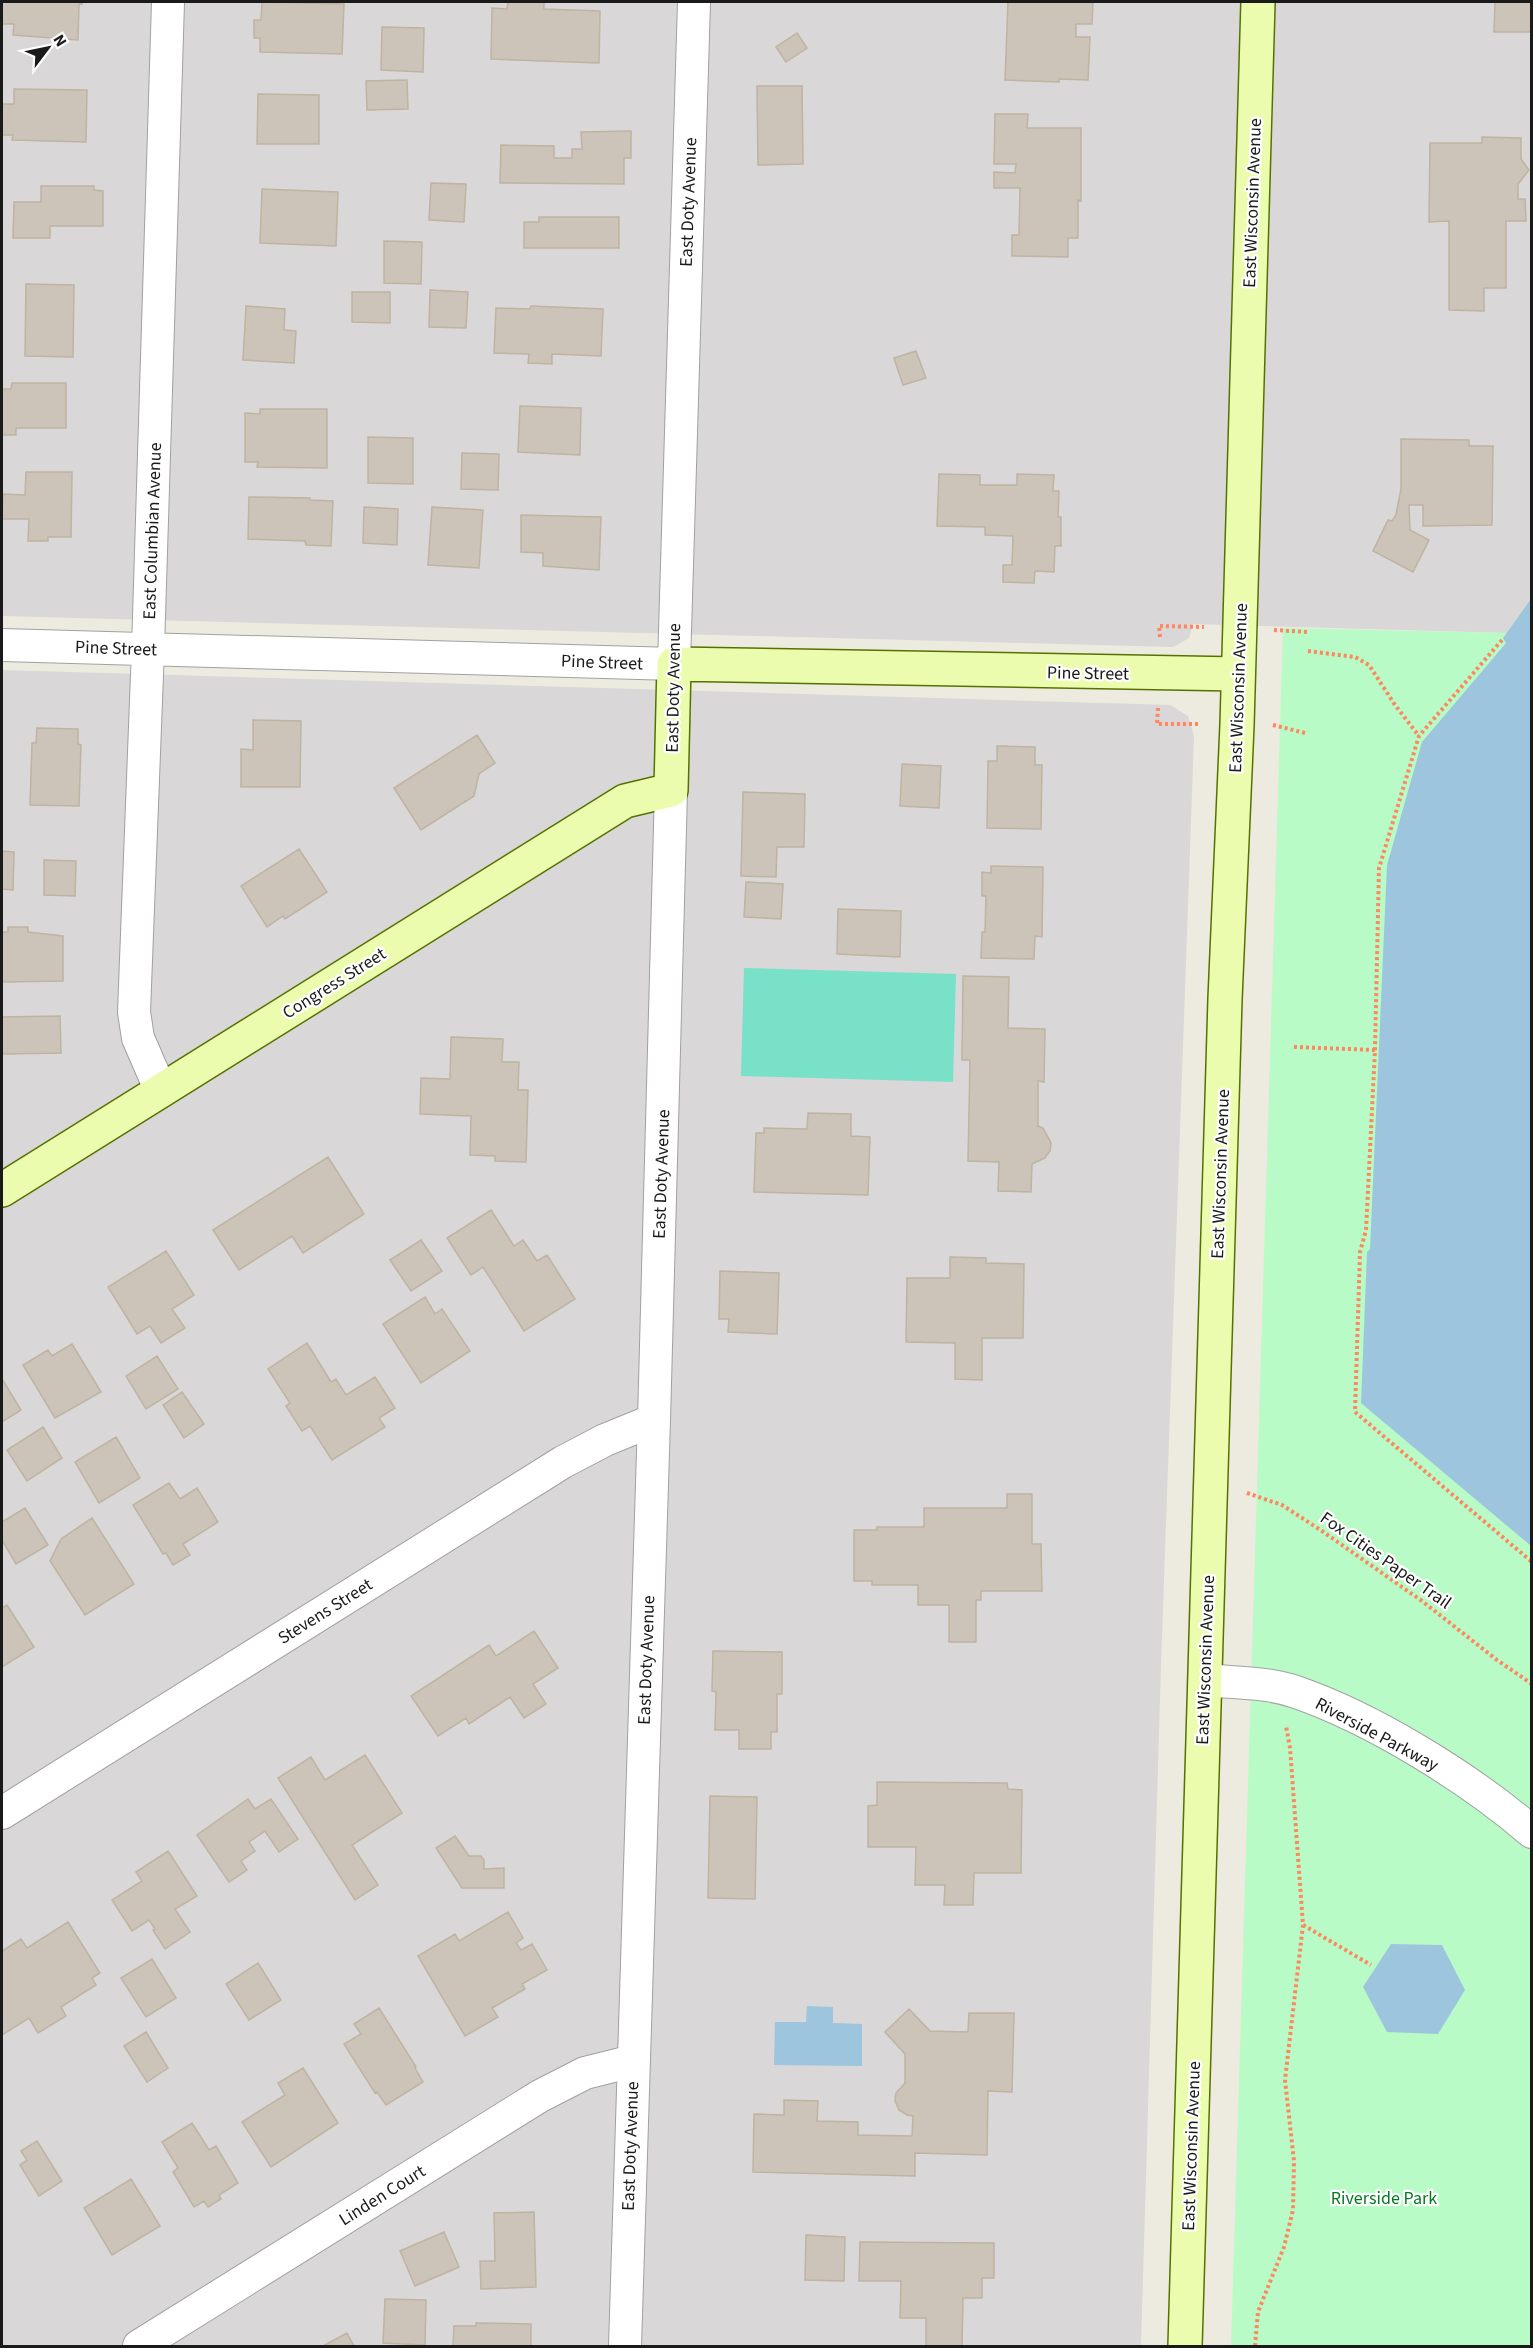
<svg xmlns="http://www.w3.org/2000/svg" width="1533" height="2348" font-family="'Source Sans 3',sans-serif">
  <rect width="100%" height="100%" fill="#edeadf"/>
  <path fill="#d9d7d7" d="M2 2H1531L1532 599 1508 633 1193 624 1189 638 1173 647 2 616Z
    M2 670 1170 705 1188 716 1194 736 1161 1664 1141 2346H2Z"/>
  <path fill="#b8fbc7" d="M1283 628 1508 633 1503 638 1506 642 1370 1249 1361 1402 1531 1546V2346H1231Z"/>
  <path fill="#78e1c8" d="M744 968 956 974 953 1082 741 1076Z"/>
  <path fill="#9dc5dd" d="M1531 599V1546L1361 1403 1367 1252 1370 1249 1387 865 1422 742 1506 643 1503 638Z
    M1391 1944 1442 1945 1465 1990 1438 2034 1387 2032 1363 1987Z
    M807 2006 833 2007V2023L862 2024V2066L774 2065 775 2022H806Z"/>
  <path fill="#ccc4b8" stroke="#bfb3a1" stroke-width="1.5" d="M2 2H82V4L79 3 78 40 13 35 14 24H2Z
    M262 2 344 4 342 54 260 52V38H254V20H261Z
    M508 2H544V9L600 11 599 63 491 59 492 8 507 9Z
    M1008 2H1093L1092 24H1076V37H1090L1088 80 1059 79V82L1005 80Z
    M1495 2H1532V32H1494Z
    M382 27 424 28 423 72 381 70Z
    M797 33 807 48 786 62 776 47Z
    M407 80 408 109 367 110 366 81Z
    M757 86H802L803 164 758 165Z
    M14 89 87 90 86 142 12 140 13 135H2V104H14Z
    M258 94 319 95V144H257Z
    M995 114H1028L1027 128H1081V201L1078 200V238H1068V257L1012 256V235H1019L1020 188H994V172L1015 173 1016 164H994Z
    M631 131V158H624V184L500 183 501 145 554 146V158H572V149H582L581 132Z
    M1482 137 1521 138V159L1529 170 1518 184V199H1525L1526 221H1506V288H1484V311L1449 310V221L1429 222 1430 143H1482Z
    M431 183 466 184 464 222 429 220Z
    M41 186H94V190L103 191V226H50V238H13L14 202H41Z
    M262 189 338 192 336 246 260 243Z
    M539 217H619V248H524V222H539Z
    M384 241 422 242 421 284 384 283Z
    M26 284 74 285 73 357 25 356Z
    M430 290 468 292 466 328 429 327Z
    M352 292H390V323L352 322Z
    M246 306 285 309 284 330 296 331 294 363 243 360Z
    M531 306 603 309 601 356 552 354V364L528 363 529 354 494 353 496 308 530 309Z
    M916 351 926 378 903 385 894 358Z
    M12 383H66V428H16V435H2V389H11Z
    M520 406 581 408 580 455 518 452Z
    M260 409H327V468L257 467 258 462H245V413L260 414Z
    M368 437 413 438V484L368 483Z
    M1401 439 1469 440V446H1493L1492 525 1423 526V505H1409L1410 530 1429 540 1413 572 1373 551 1388 520 1392 521 1396 515 1401 489Z
    M462 453 499 454 498 490 461 489Z
    M26 472H72L71 537H48V541H28L29 519H2L3 494 25 495Z
    M939 474 980 475V485H1017V474L1054 475 1053 491H1059L1058 517H1061V546H1055L1054 572 1035 571 1034 583 1003 582V565H1012L1013 536 985 535V527L937 526Z
    M249 497 310 498V500L333 501 331 546 306 545 305 541 248 539Z
    M364 507 398 509 397 545 363 543Z
    M432 507 483 510 479 568 428 565Z
    M521 515 601 517 599 570 543 566V553L521 552Z
    M253 720 301 721 300 787H241V749L253 750Z
    M37 728 78 729V744L81 745 79 806 30 805 32 743H36Z
    M477 735 495 763 479 774 474 796 421 830 394 788Z
    M997 746 1035 747V765H1042L1041 829 987 828 988 761H997Z
    M902 764 941 766 939 808 900 806Z
    M743 792 805 794 804 847H777L776 877 741 876Z
    M299 849 327 892 285 919 283 916 267 927 241 886Z
    M2 851 14 852 13 890 2 889Z
    M44 860 76 861 75 896 44 895Z
    M991 866 1043 867 1042 937 1035 936 1034 959 981 958 982 932H985L986 896H982V872L991 873Z
    M746 882 783 884 781 919 744 917Z
    M838 909 901 911 900 957 837 954Z
    M8 927H28V932L63 936V981L2 982V932H8Z
    M963 976 1009 977 1008 1028 1045 1029 1044 1082 1038 1081V1126L1043 1128 1051 1143 1050 1151 1045 1158 1032 1164 1031 1192 998 1191 999 1162 968 1161 970 1060H962Z
    M60 1016 61 1053 2 1054V1017Z
    M451 1037 503 1039 502 1062H519L518 1090H528L526 1162 495 1161V1156L470 1155 471 1116 420 1114 421 1078 450 1079Z
    M808 1113 851 1114V1136L870 1137 868 1195 754 1192 756 1133H764V1128L807 1129Z
    M328 1157 364 1214 303 1253 292 1236 239 1270 213 1230Z
    M491 1210 514 1246 523 1240 537 1261 547 1255 575 1299 524 1331 483 1267 471 1275 447 1238Z
    M421 1240 442 1271 411 1291 390 1260Z
    M166 1251 194 1295 172 1309 185 1328 161 1343 150 1326 137 1334 108 1287Z
    M950 1257 986 1258V1263L1024 1264 1023 1338H982V1380L955 1379V1343L906 1342 907 1278H950Z
    M720 1271 779 1273 777 1334 728 1332 729 1319H719Z
    M425 1297 435 1314 442 1309 470 1351 421 1383 383 1324Z
    M307 1343 331 1382 336 1379 346 1395 375 1377 395 1408 379 1418 385 1427 332 1460 310 1426 302 1431 286 1406 290 1403 268 1369Z
    M72 1344 101 1392 55 1418 23 1365 48 1350 52 1356Z
    M157 1356 178 1389 146 1409 126 1376Z
    M2 1379 21 1410 2 1422Z
    M182 1392 204 1424 184 1438 163 1405Z
    M43 1427 62 1458 27 1481 7 1450Z
    M116 1437 140 1478 99 1503 75 1462Z
    M169 1483 180 1499 197 1488 218 1522 183 1544 190 1555 173 1565 166 1553 163 1554 133 1505Z
    M1007 1494H1032V1544H1041L1042 1591H981V1600H976V1642H949V1605H918V1585H872V1581H854V1530H877V1527H924V1508H1007Z
    M25 1508 48 1545 16 1564 2 1540V1522Z
    M92 1518 134 1584 85 1615 50 1561 61 1539Z
    M7 1605 34 1647 2 1667V1608Z
    M534 1631 558 1668 533 1684 546 1704 524 1718 510 1697 469 1724 466 1718 438 1736 411 1696 489 1645 496 1656Z
    M713 1651 782 1652V1694H777V1732H771V1749H739V1730H715L716 1692 712 1691Z
    M365 1755 402 1813 352 1845 378 1885 355 1900 278 1778 311 1757 325 1780Z
    M877 1782 1007 1783 1008 1789 1022 1790 1021 1873H974L973 1905H944L945 1885H915L916 1847H868V1806L877 1805Z
    M710 1796 757 1797 755 1899 708 1898Z
    M248 1799 255 1809 271 1799 298 1839 279 1852 265 1831 249 1842 255 1851 241 1861 247 1870 229 1882 197 1835Z
    M455 1836 469 1856H481L484 1860V1869L504 1868V1888H462L436 1848Z
    M168 1851 197 1896 175 1909 190 1932 165 1949 153 1930 155 1929 149 1920 132 1931 112 1900 142 1881 136 1872Z
    M508 1912 523 1938 516 1943 521 1950 532 1944 547 1970 522 1984 525 1989 492 2008 498 2017 465 2036 418 1956 455 1934 459 1941Z
    M68 1922 100 1973 92 1978 96 1985 61 2007 66 2016 38 2033 29 2018 2 2035V1951L21 1939 27 1948Z
    M152 1959 176 1998 146 2017 121 1978Z
    M258 1963 281 2000 249 2020 226 1984Z
    M379 2008 416 2067 415 2068 423 2082 386 2105 377 2092 375 2093 344 2044 361 2034 354 2024Z
    M909 2009 930 2031 968 2032 969 2013H1014L1012 2092 988 2091 987 2155 915 2153V2176L753 2172 754 2114 784 2115V2100L818 2101 817 2121 858 2122V2135L912 2136 913 2116 907 2115 899 2110 895 2101 896 2093 905 2083V2054L885 2032Z
    M146 2032 168 2068 147 2082 124 2046Z
    M303 2068 338 2123 271 2167 242 2122 285 2095 278 2083Z
    M192 2123 209 2150 216 2146 238 2183 219 2195 221 2199 208 2207 204 2201 194 2207 173 2172 178 2168 162 2142Z
    M37 2141 62 2181 39 2196 20 2165 27 2160 21 2151Z
    M131 2179 160 2226 112 2255 84 2208Z
    M534 2212 536 2287 481 2289 480 2261H495L494 2213Z
    M444 2232 459 2267 415 2286 400 2251Z
    M806 2235 845 2237 844 2281 805 2280Z
    M860 2242 994 2243V2278H982V2298H963L962 2346H926V2318H900L901 2281H859Z
    M385 2299 426 2300 425 2345 383 2343Z
    M476 2323 531 2324V2346H453L454 2326H476Z
    M347 2333 354 2346H323Z"/>
  <g fill="none" stroke-linecap="round" stroke-linejoin="round">
    <g stroke="#a1a1a1" stroke-width="34">
      <path id="street" d="M2 645 674 664 694 2
        M161 1091 138 1038 134 1012 148 649 168 2
        M1205 1680C1234 1683 1268 1682 1296 1692 1374 1719 1469 1778 1532 1832
        M2 1813 563 1462 605 1440 654 1420
        M139 2346 540 2096 585 2073 633 2061
        M625 2346 654 1420 671 790"/>
    </g>
    <g stroke="#557200" stroke-width="36">
      <path id="secondary" d="M2 1190 625 801 671 790 674 664 1238 674
        M1185 2346 1225 999 1237 725 1258 2"/>
    </g>
    <path stroke="#ff865e" stroke-width="4" stroke-dasharray="3 3" stroke-linecap="butt" d="M1274 630 1308 632
      M1160 637 1159 626 1204 627
      M1502 640 1419 736 1379 868 1375 1050 1366 1230 1360 1252 1355 1412 1532 1562
      M1308 651 1355 657 1369 665 1395 705 1419 736
      M1158 708 1157 724H1200
      M1273 725 1305 733
      M1294 1047 1375 1050
      M1247 1493 1282 1505 1322 1531 1422 1601 1497 1660 1532 1684
      M1303 1925 1371 1965
      M1255 2346 1258 2312 1284 2247 1293 2210 1294 2161 1285 2080 1303 1925 1290 1748 1286 1726"/>
    <use href="#street" stroke="#fff" stroke-width="32"/>
    <use href="#secondary" stroke="#ecfcae" stroke-width="33"/>
  </g>
  <g text-anchor="middle" stroke-width="4.5" stroke-linejoin="round" paint-order="stroke">
    <g font-size="18" fill="#1a1a1a" stroke="#fff">
      <text transform="translate(688 202) rotate(-88)" y="6">East Doty Avenue</text>
      <text transform="translate(1252 203) rotate(-88)" y="6">East Wisconsin Avenue</text>
      <text transform="translate(152 531) rotate(-88)" y="6">East Columbian Avenue</text>
      <text transform="translate(116 648) rotate(2)" y="6">Pine Street</text>
      <text transform="translate(602 662) rotate(2)" y="6">Pine Street</text>
      <text transform="translate(1088 673) rotate(1)" y="6">Pine Street</text>
      <text transform="translate(673 688) rotate(-89)" y="6">East Doty Avenue</text>
      <text transform="translate(1238 688) rotate(-88)" y="6">East Wisconsin Avenue</text>
      <text transform="translate(334 983) rotate(-32)" y="6">Congress Street</text>
      <text transform="translate(661 1174) rotate(-88)" y="6">East Doty Avenue</text>
      <text transform="translate(1220 1174) rotate(-88)" y="6">East Wisconsin Avenue</text>
      <text transform="translate(1386 1560) rotate(35)" y="6">Fox Cities Paper Trail</text>
      <text transform="translate(325 1611) rotate(-32)" y="6">Stevens Street</text>
      <text transform="translate(646 1660) rotate(-88)" y="6">East Doty Avenue</text>
      <text transform="translate(1205 1660) rotate(-88)" y="6">East Wisconsin Avenue</text>
      <text transform="translate(1377 1734) rotate(28)" y="6">Riverside Parkway</text>
      <text transform="translate(630 2146) rotate(-88)" y="6">East Doty Avenue</text>
      <text transform="translate(1191 2146) rotate(-88)" y="6">East Wisconsin Avenue</text>
      <text transform="translate(382 2195) rotate(-32)" y="6">Linden Court</text>
    </g>
    <g font-size="18" fill="#077a22" stroke="#fff">
      <text x="1384" y="2204">Riverside Park</text>
    </g>
  </g>
  <rect width="1533" height="2348" fill="none" stroke="#1a1a1a" stroke-width="6"/>
  <g transform="translate(48 48) rotate(58)" stroke="#ffffff" stroke-width="4.5" paint-order="stroke">
  <path d="M0-4.5L10 22L0 15L-10 22Z" fill="#1a1a1a"/>
  <text y="-9" font-size="16" font-weight="bold" text-anchor="middle" fill="#1a1a1a">N</text>
  </g>
</svg>
